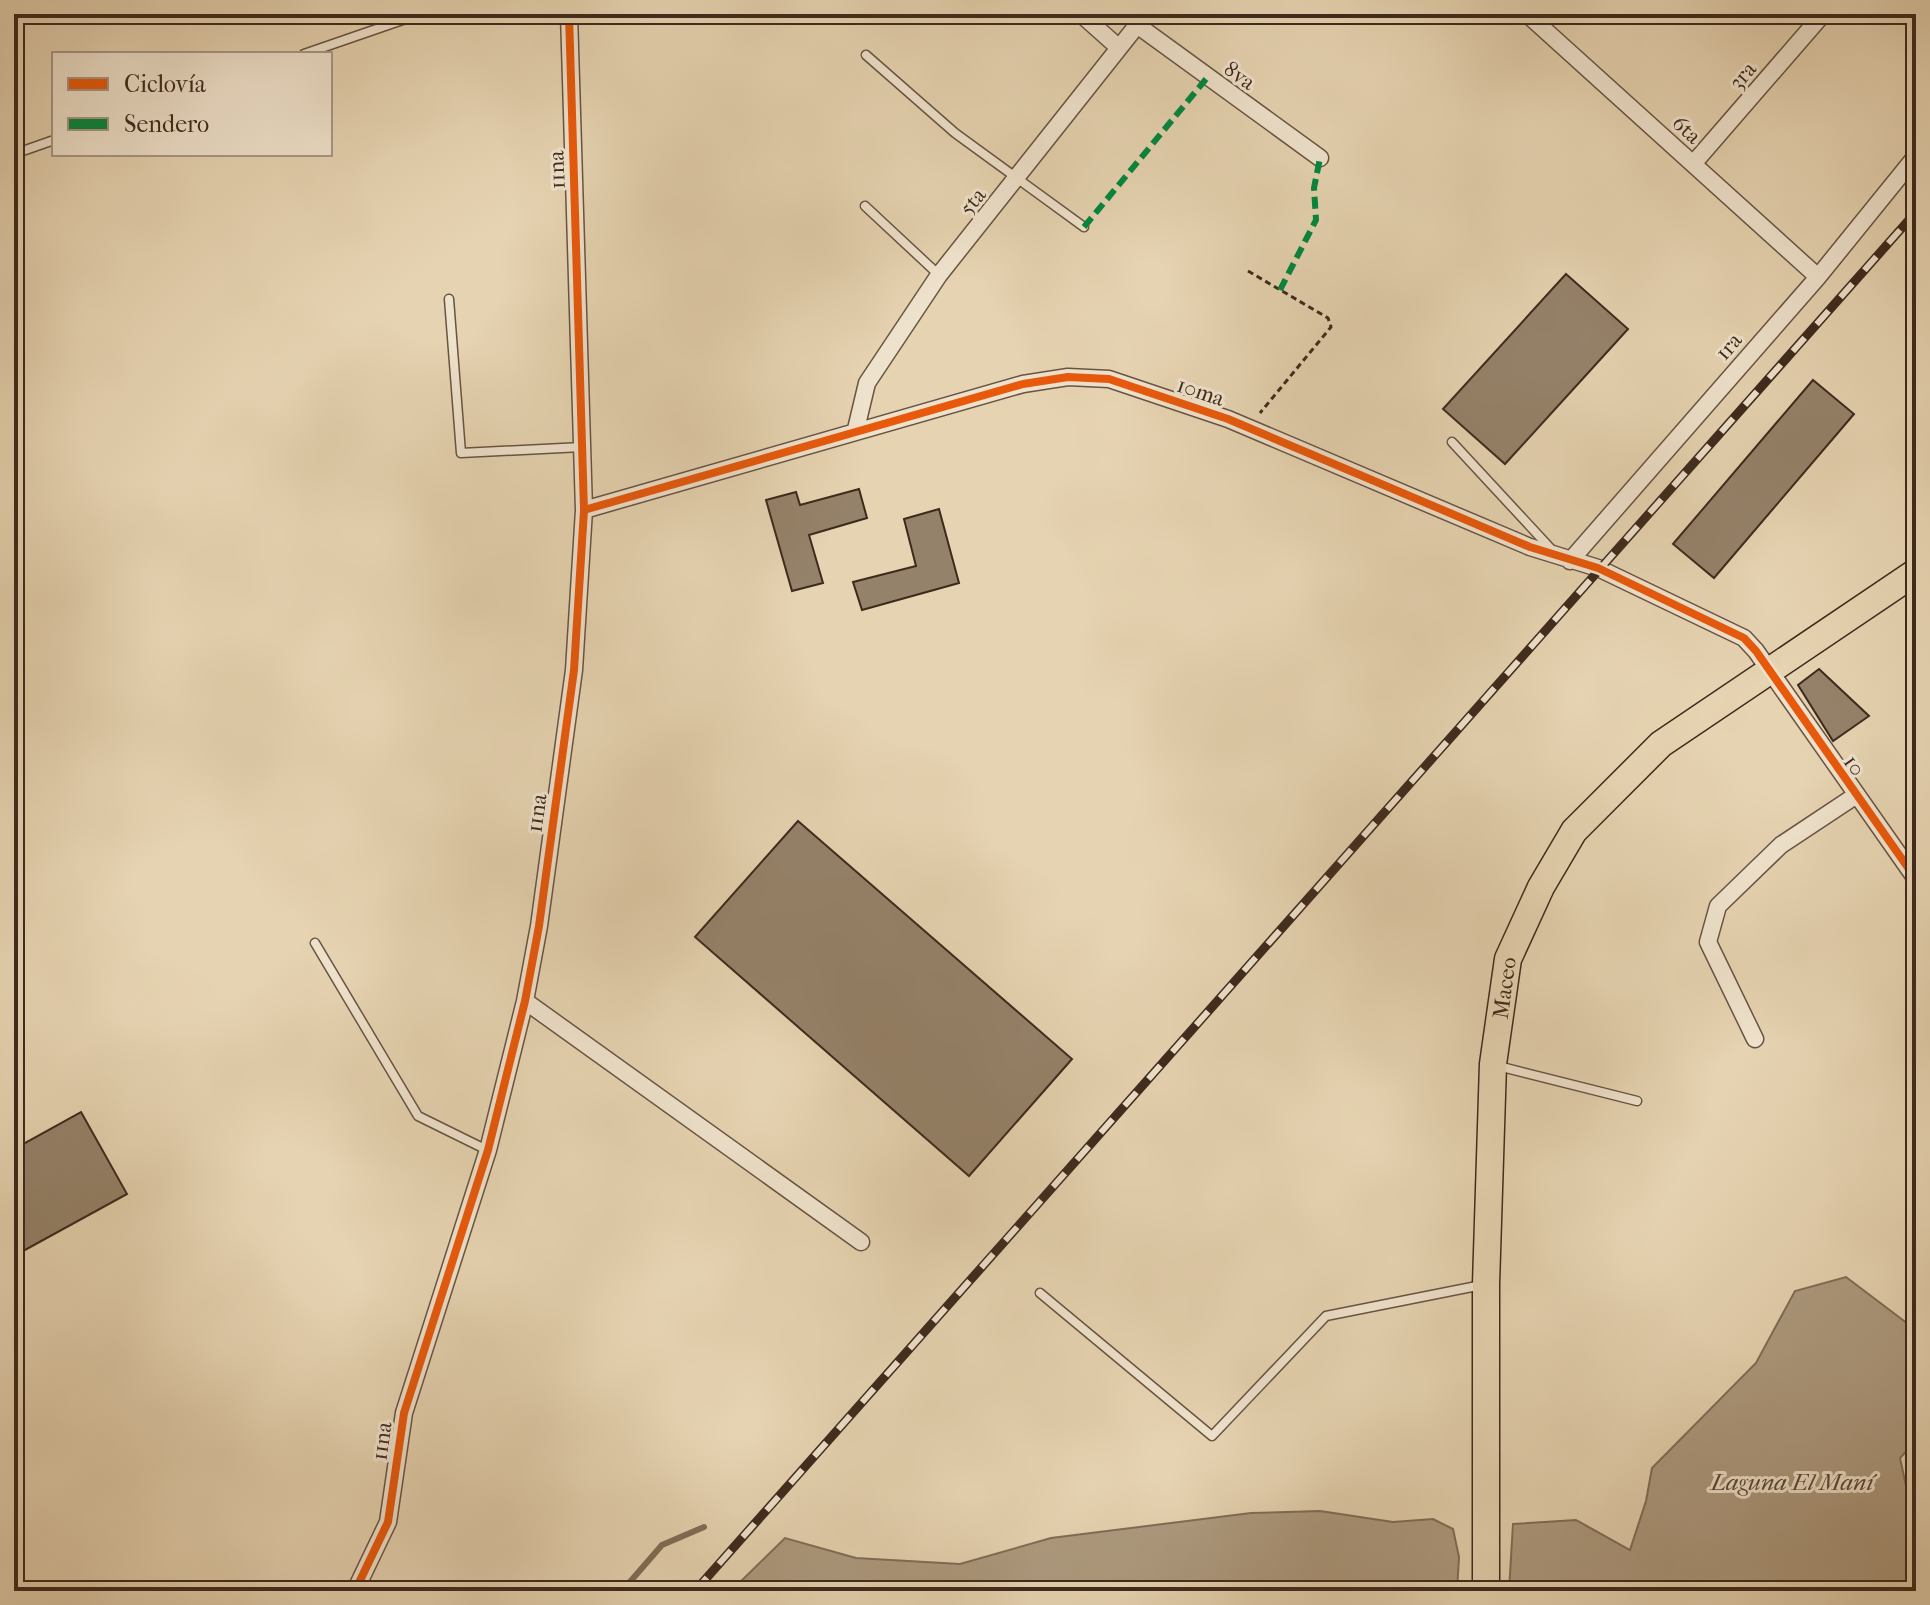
<svg xmlns="http://www.w3.org/2000/svg" width="1930" height="1605" font-family="'IM FELL French Canon',serif">
  <rect width="100%" height="100%" fill="#e6d3b1"/>
  <filter id="stains"><feTurbulence type="fractalNoise" baseFrequency=".0025" numOctaves="4"/><feColorMatrix values="0 0 0 0 .2 0 0 0 0 .09 0 0 0 0 .02 0 0 0 .5 -.17"/></filter>
  <radialGradient id="worn" r=".72"><stop offset=".6" stop-color="#630" stop-opacity="0"/><stop offset="1" stop-color="#630" stop-opacity=".3"/></radialGradient>
  <path fill="#ad9a7f" stroke="#816d58" stroke-width="2" d="M1846 1277 1916 1330V1441L1900 1458 1916 1532V1591H1509L1513 1524 1576 1520 1630 1550 1646 1501 1652 1468 1756 1363 1795 1291Z
    M1320 1511 1393 1522 1433 1519 1453 1529 1459 1557 1457 1591H731L785 1538 856 1558 960 1564 1051 1538 1251 1513Z"/>
  <g fill="none" stroke-linecap="round" stroke-linejoin="round">
    <path stroke="#816d58" stroke-width="6" d="M622 1591 662 1545 704 1527"/>
  </g>
  <path fill="#95826a" stroke="#3e2a1d" stroke-width="2" d="M1566 274 1628 329 1505 464 1443 409Z
    M1813 380 1854 414 1714 578 1673 544Z
    M859 489 867 518 809 535 823 583 792 591 766 500 796 492 800 505Z
    M939 509 959 583 862 610 853 582 916 566 904 519Z
    M1819 669 1869 716 1833 741 1798 685Z
    M798 821 1072 1059 969 1176 695 937Z
    M81 1112 127 1194 14 1256V1149Z"/>
  <g fill="none" stroke-linecap="round" stroke-linejoin="round">
    <g stroke="#685442" stroke-width="11">
      <path id="service" d="M304 54 420 14
        M866 55 955 133 1084 227
        M14 154 54 140
        M865 206 939 275
        M449 299 461 453 582 447
        M1452 442 1552 550
        M315 943 418 1116 487 1150
        M1498 1066 1637 1101
        M1040 1293 1212 1436 1326 1316 1482 1285"/>
    </g>
    <g stroke="#685442" stroke-width="19">
      <path id="minor" d="M1081 14 1118 47
        M1527 14 1818 277
        M1137 25 1320 158
        M1693 164 1823 14
        M856 429 867 383 939 275 1146 14
        M584 510 1023 384 1068 377 1109 379 1228 419 1530 547 1598 568 1744 638 1756 651 1916 879
        M1570 561 1818 277 1916 156
        M525 1001 861 1242
        M1755 1039 1708 942 1718 906 1781 845 1855 796
        M355 1591 388 1522 404 1413 488 1150 525 1001 539 926 574 670 584 510 569 14"/>
    </g>
    <g stroke="#3e2a1d" stroke-width="29">
      <g id="primary">
        <path id="s1" d="M1486 1591V1284L1493 1064 1508 959 1541 887 1574 831 1661 744 1916 572"/>
      </g>
    </g>
    <path stroke="#3e2a1d" stroke-width="3" stroke-dasharray="6 4" stroke-linecap="butt" d="M1248 271 1328 318 1331 327 1260 413"/>
    <use href="#service" stroke="#efe2cc" stroke-width="8"/>
    <use href="#minor" stroke="#efe2cc" stroke-width="16"/>
    <use href="#primary" stroke="#e6d3b1" stroke-width="26"/>
    <g stroke="#3e2a1d" stroke-width="9">
      <path id="rail" d="M695 1591 1916 212"/>
    </g>
    <use href="#rail" stroke="#efe2cc" stroke-width="6" stroke-dasharray="18" stroke-linecap="butt"/>
    <path stroke="#00873e" stroke-width="6" stroke-dasharray="12 6" stroke-linecap="butt" d="M1084 227 1206 79
      M1280 290 1316 220 1314 188 1320 158"/>
    <g stroke="#efe2cc" stroke-width="13">
      <path id="cycleway" d="M584 510 1023 384 1068 377 1109 379 1228 419 1530 547 1598 568 1744 638 1756 651 1916 879
        M355 1591 388 1522 404 1413 488 1150 525 1001 539 926 574 670 584 510 569 14"/>
    </g>
    <use href="#cycleway" stroke="#e8590c" stroke-width="8"/>
  </g>
  <g text-anchor="middle" stroke-width="6" stroke-linejoin="round" paint-order="stroke">
    <g font-size="22" fill="#3e2a1d" stroke="#efe2cc">
      <text transform="translate(1240 75) rotate(35)" y="8">8va</text>
      <text transform="translate(1742 75) rotate(-49)" y="8">3ra</text>
      <text transform="translate(1687 129) rotate(42)" y="8">6ta</text>
      <text transform="translate(556 170) rotate(-92)" y="8">11na</text>
      <text transform="translate(972 201) rotate(-51)" y="8">5ta</text>
      <text transform="translate(1728 346) rotate(-49)" y="8">1ra</text>
      <text transform="translate(1201 391) rotate(19)" y="8">10ma</text>
      <text transform="translate(1855 765) rotate(55)" y="8">10</text>
      <text transform="translate(536 813) rotate(-82)" y="8">11na</text>
      <text dy="8" stroke="none"><textPath href="#s1" startOffset="604">Maceo</textPath></text>
      <text transform="translate(381 1441) rotate(-82)" y="8">11na</text>
    </g>
    <g font-size="24" font-style="italic" fill="#5a4636" stroke="#efe2cc">
      <text x="1792" y="1490">Laguna El Maní</text>
    </g>
  </g>
  <rect width="1930" height="1605" fill="none" stroke="#e6d3b1" stroke-width="48"/>
  <rect x="16" y="16" width="1898" height="1573" fill="none" stroke="#3e2a1d" stroke-width="4"/>
  <rect x="24" y="24" width="1882" height="1557" fill="none" stroke="#3e2a1d" stroke-width="2"/>
  <rect x="52" y="52" width="280" height="104" fill="#efe2cc" stroke="#a89886" stroke-width="2"/>
  <rect x="68" y="78" width="40" height="12" fill="#e8590c" stroke="#a89886" stroke-width="2"/>
  <text x="124" y="92" font-size="24" fill="#3e2a1d">Ciclovía</text>
  <rect x="68" y="118" width="40" height="12" fill="#00873e" stroke="#a89886" stroke-width="2"/>
  <text x="124" y="132" font-size="24" fill="#3e2a1d">Sendero</text>
  <rect width="100%" height="100%" filter="url(#stains)"/>
  <rect width="100%" height="100%" fill="url(#worn)"/>
</svg>
